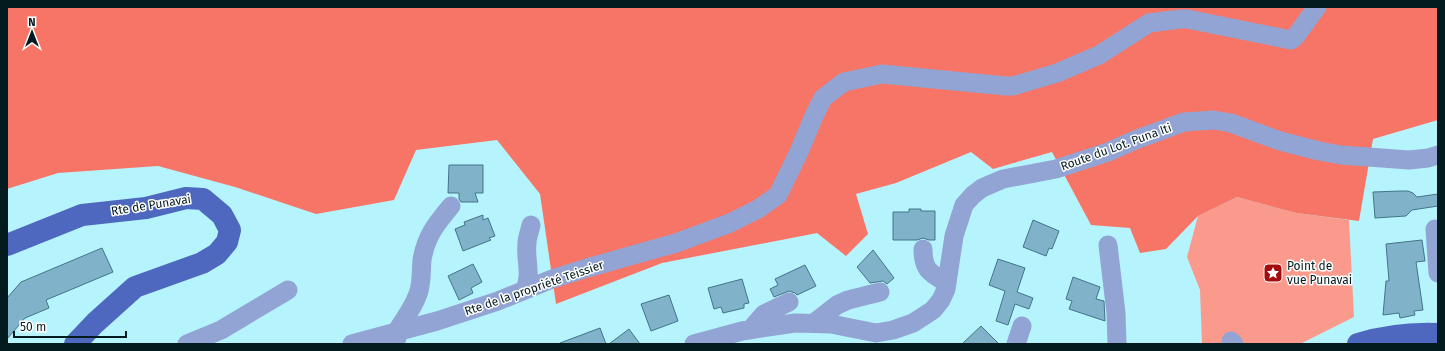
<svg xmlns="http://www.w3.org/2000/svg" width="1445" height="351" font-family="'Fira Sans',sans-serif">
  <rect width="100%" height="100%" fill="#b6f4fd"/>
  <path fill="#f99a8d" d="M1237 197 1296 213 1349 220 1354 317 1300 344H1202L1200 290 1187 257 1198 216Z"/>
  <path fill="#f77567" d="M7 7H1438V120L1373 139 1359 221 1296 213 1237 197 1198 216 1166 249 1140 253 1130 228 1091 225 1052 152 993 169 971 152 896 183 856 194 868 234 846 256 817 233 662 263 556 304 540 194 497 140 416 150 394 200 316 214 235 187 158 166 58 173 7 189Z"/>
  <path fill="#80b2c9" stroke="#437489" d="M449 165H483V193H475L478 202H461L459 199V193H448Z
    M1400 191H1408L1413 193 1417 197 1438 194V206L1412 210 1406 216 1375 218 1373 192Z
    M909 209H921V211H935V240H929L923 238 917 240H893V212H909Z
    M483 215V220L488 218 495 236 489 238 491 240 463 251 455 229 465 225 464 222Z
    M1033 220 1059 231 1052 249 1049 248 1046 256 1023 247Z
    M1422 240 1425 261 1416 262 1423 310 1414 311 1415 315 1400 318 1399 313 1383 315 1386 281H1389L1386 244Z
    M102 248 113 272 46 300 49 308 25 318 7 339V298L21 282Z
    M873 250 894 278 887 284 883 281 870 283 857 267Z
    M998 259 1025 268 1017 292 1033 298 1029 309 1015 304 1008 325 996 321 1005 291 989 285Z
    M473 264 482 282 471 288 473 293 459 300 448 276Z
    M805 265 816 286 797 295 795 293 789 291 774 297 770 289 778 285 775 279Z
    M1073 277 1100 287 1096 299 1104 301 1105 321 1069 309 1072 301 1066 299Z
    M742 279 749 303 744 304V308L723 313 721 307 714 309 708 288Z
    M669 295 678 321 651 331 641 304Z
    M981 326 999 344H962Z
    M600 328 606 344H560V343Z
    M629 329 640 344H609Z"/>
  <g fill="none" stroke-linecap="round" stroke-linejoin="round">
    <path stroke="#92a4d4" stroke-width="19" d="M1435 229 1438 273
      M1108 245 1116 313 1117 344
      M923 249C923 270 930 273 947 283
      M525 290C532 272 525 261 527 243 527 237 530 231 531 225
      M814 323 837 305 848 300 880 292
      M750 330 764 314 789 302
      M397 338 396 332C404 320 413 308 418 294 422 284 421 271 422 260 426 236 436 224 451 206
      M1231 341 1234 344
      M187 344 221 330 288 290
      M352 344 437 321 498 301 552 279 587 268 676 243 730 223 758 209 778 195 799 152 814 116 823 98 844 82 882 74 1006 86H1013L1057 73 1099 55 1149 23 1181 19H1187L1291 40 1295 37 1317 7
      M694 344 742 331 795 323 831 324 876 333 893 330 913 323 933 310 941 300 946 289 954 236 964 205 973 195 982 188 1003 179 1056 169 1108 152 1135 140 1184 122 1213 120 1231 123 1280 141 1319 151 1341 155 1409 160 1428 158 1438 155
      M1016 344 1022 326"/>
    <path stroke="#4d68be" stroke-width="22" d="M7 245 82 215 146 208 186 198 203 199 222 215 230 230 227 242 217 254 202 263 135 287 95 323 75 344
      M1358 344C1384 336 1411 333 1438 334"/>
  </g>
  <defs>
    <g id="sight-square" transform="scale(1)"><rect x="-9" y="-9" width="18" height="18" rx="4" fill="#a40d0d" stroke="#fff"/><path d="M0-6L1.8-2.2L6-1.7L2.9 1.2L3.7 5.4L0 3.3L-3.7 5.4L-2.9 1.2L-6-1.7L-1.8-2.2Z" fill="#fff"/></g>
  </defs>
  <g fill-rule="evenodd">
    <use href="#sight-square" x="1273" y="273"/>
  </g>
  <g text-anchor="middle" stroke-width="3" stroke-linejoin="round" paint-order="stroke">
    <g font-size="12" fill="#031b1f" stroke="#fff">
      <text transform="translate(1116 147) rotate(-20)" y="4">Route du Lot. Puna Iti</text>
      <text transform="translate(151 205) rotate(-9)" y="4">Rte de Punavai</text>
      <text transform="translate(534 288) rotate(-19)" y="4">Rte de la propriété Teissier</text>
    </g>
    <g font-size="12" fill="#031b1f" stroke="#fff" text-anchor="start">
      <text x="1287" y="270">Point de<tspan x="1287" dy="14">vue Punavai</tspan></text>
    </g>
  </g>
  <rect width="1445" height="351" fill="none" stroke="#031b1f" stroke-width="16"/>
  <g transform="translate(32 32)" stroke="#ffffff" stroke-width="3" paint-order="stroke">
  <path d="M0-3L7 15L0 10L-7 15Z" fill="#031b1f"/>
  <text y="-6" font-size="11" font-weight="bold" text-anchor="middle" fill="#031b1f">N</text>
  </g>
  <path d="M14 331v6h112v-6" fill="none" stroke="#031b1f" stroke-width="2"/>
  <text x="20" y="331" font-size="12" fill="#031b1f" stroke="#ffffff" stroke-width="3" paint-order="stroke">50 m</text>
</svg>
